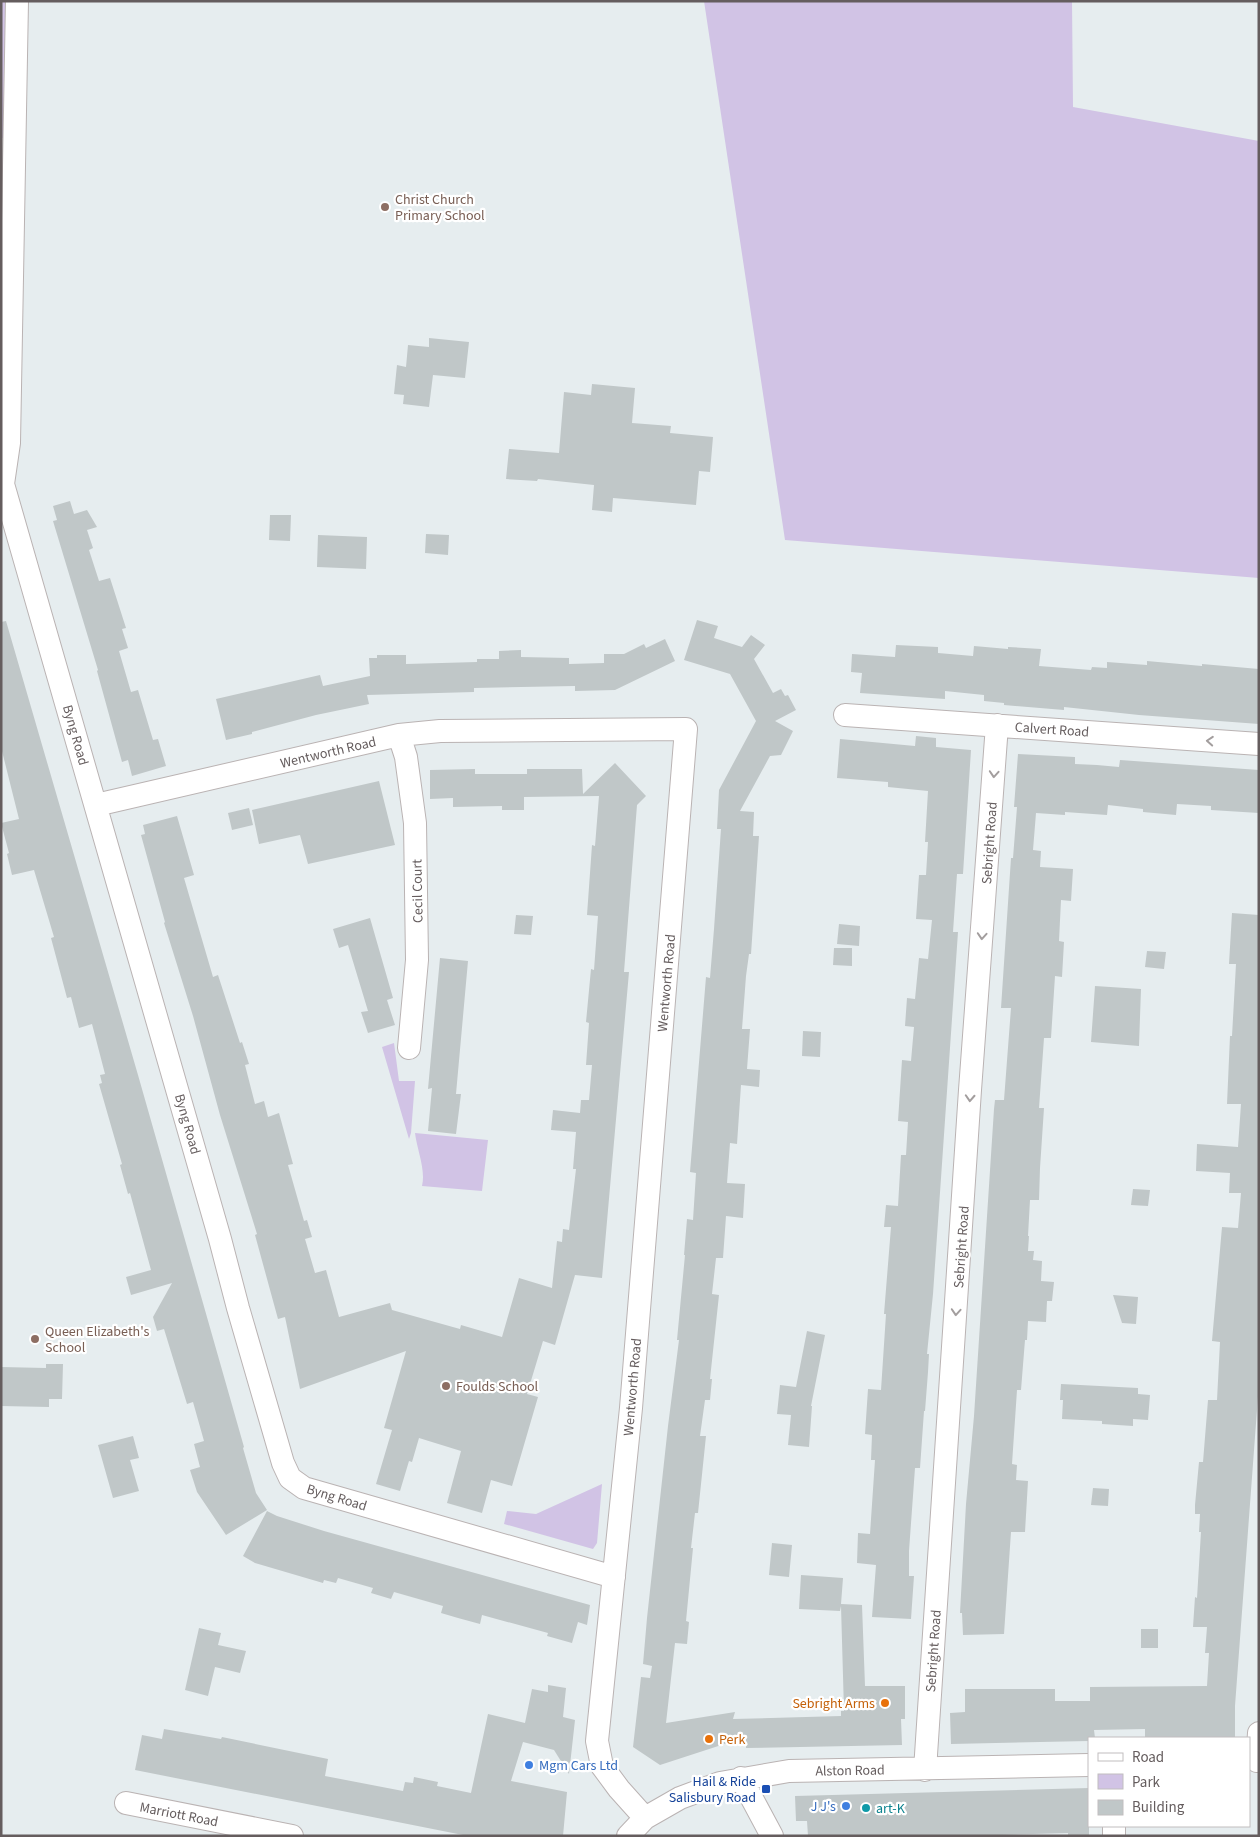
<svg xmlns="http://www.w3.org/2000/svg" width="1260" height="1837" font-family="'Source Sans 3',sans-serif">
  <rect width="100%" height="100%" fill="#e6edef"/>
  <path fill="#d1c3e5" d="M1 1H7L5 138H1Z
    M704 1H1072L1073 107 1259 141V578L785 540Z
    M394 1043 399 1081H415L411 1133 409 1139 382 1047Z
    M415 1133 488 1140 482 1191 422 1186C426 1170 417 1150 415 1133Z
    M602 1484 597 1543 593 1549 504 1524 507 1511 536 1514Z"/>
  <path fill="#c0c7c8" d="M429 338 469 342 465 378 433 375 429 407 403 404 404 395 394 394 397 365 406 367 408 345 429 347Z
    M592 384 635 388 632 423 671 426 670 433 713 437 710 472 699 471 696 505 613 498 612 512 592 510 594 485 538 479 537 481 506 479 509 449 559 453 564 392 591 395Z
    M70 501 74 514 87 510 97 527 87 530 93 548 89 550 99 581 110 578 126 628 122 629 128 648 119 651 131 692 138 690 153 740 158 739 166 766 132 776 128 760 122 762 97 671 98 670 53 521 57 520 53 506Z
    M270 515H291L290 541 269 540Z
    M426 534 449 535 448 555 425 553Z
    M318 535 367 537 366 569 317 567Z
    M697 620 718 626 714 638 742 647 751 635 765 645 754 659 773 693 781 689 785 696 788 695 796 710 775 721 793 731 781 755 770 756 740 811 754 812 753 836H759L751 954H749L746 976 742 1029H750L747 1069 760 1070 759 1087 741 1085 737 1144 730 1143 727 1183 745 1184 743 1218 726 1216 723 1258H716L712 1294 719 1295 710 1379H712L710 1400H705L700 1436H706L698 1513H695L691 1548H693L686 1621 689 1622 687 1644 675 1643 666 1723 735 1712 733 1719 841 1716V1711H844L841 1606 840 1611 799 1609 801 1575 843 1578 841 1604 862 1605 865 1686H905V1719H901L902 1745 746 1748V1737L660 1765 633 1747 641 1677 650 1678 652 1666 643 1664 647 1618 668 1426 679 1340H677L685 1255H684L687 1219 693 1220 696 1173 690 1172 706 977 710 978 714 929 721 829H717L719 790 756 721 730 674 684 660Z
    M6 621 138 1075 244 1447 243 1448 256 1493 267 1510 226 1535 197 1492 190 1470 200 1467 194 1444 204 1441 193 1402 187 1404 164 1329 157 1331 153 1317 172 1283 131 1295 126 1277 151 1270 130 1193 128 1194 120 1165 122 1164 99 1084 102 1083 100 1075 105 1074 92 1024 79 1028 71 997 67 998 51 938 54 937 34 870 12 875 7 854 9 853 1 823 19 819 1 747V622Z
    M665 639 675 661 615 690 575 691V686L474 688V692L367 695 369 704 316 715 252 732V734L226 740 216 699 320 675 323 686 370 676 369 658H377V655H406V664L477 662V659H499V651L521 650V657L569 658V664L604 663V654H624L644 644 646 648Z
    M896 645 938 647V653L973 656 974 646 1008 649V647L1041 649 1039 666 1091 670 1092 667 1107 668V662L1147 665V661L1202 666V664L1259 669V724L1139 715 1064 707V710L1004 705V703L984 701V695L945 691V699L860 693 862 673 851 672 852 654 895 657Z
    M916 736 936 738V747L971 750 963 874H957L953 932H958L933 1294 927 1354H929L928 1372 925 1411H924L920 1468H915L909 1551V1576H914L911 1619 872 1617 876 1565 857 1563 858 1533 870 1534 875 1460H871L872 1435 865 1434 868 1389 881 1390 886 1314H884L891 1227H884L886 1205 898 1206 901 1155H906L908 1122 898 1121 902 1060 911 1061 914 1027 905 1026 907 998 915 999 919 958 928 959 932 920 916 919 919 875H926L928 842H925L928 791 888 787V782L837 778 840 739 915 746Z
    M1018 754 1075 757V764L1097 765 1119 767 1120 760 1259 770V813L1211 810V806L1177 804 1176 815 1143 812V809L1108 805 1107 815 1065 812V815L1036 813 1033 850 1041 851 1040 867 1073 869 1071 901 1061 900 1059 941 1064 942 1062 977 1055 976 1051 1038H1044L1039 1108H1044L1040 1168 1039 1200H1030L1028 1236H1029L1028 1251H1034L1033 1260 1042 1261 1041 1281 1054 1282 1052 1301H1047L1046 1322 1028 1321 1027 1340H1025L1021 1390H1017L1012 1464 1017 1465 1016 1480 1028 1481 1025 1532H1011L1004 1634 963 1635 962 1613H960L966 1504 974 1416 994 1109 995 1100H1004L1011 1008H1001L1011 858H1013L1017 807H1014Z
    M615 763 646 796 637 805 624 972H629L602 1278 575 1275 555 1345 543 1341 527 1394 538 1397 512 1486 491 1480 482 1513 447 1503 461 1451 419 1438 412 1462 409 1461 400 1491 376 1484 392 1430 384 1428 406 1351 300 1389 285 1317 278 1319 255 1235 257 1234 220 1115 193 1016 164 923 165 922 141 835 145 834 143 825 177 816 194 875 184 878 213 977 218 975 240 1043 242 1042 249 1064 245 1065 255 1104 264 1101 268 1117 279 1113 293 1164 288 1165 304 1221 307 1220 312 1237 305 1239 315 1273 326 1270 339 1317 390 1303 392 1310 460 1329 461 1325 502 1337 519 1278 552 1288 557 1241 562 1242 563 1229 569 1230 576 1169H573L576 1132 551 1130 553 1110 580 1113 581 1100H589L592 1065H586L589 1023 586 1022 591 969 594 970 598 916 587 915 592 845 595 846 599 796 524 797V810H502V806L453 807V798L430 799V770L475 769V774H527V769H582L583 794Z
    M379 781 395 845 308 864 300 835 259 844 252 810Z
    M249 808 253 825 232 830 228 813Z
    M1232 913 1259 915V1383L1235 1706V1737L1145 1738V1729L1094 1730 1095 1738H1089V1741L951 1744 950 1713 965 1712V1689H1055V1701H1090V1687L1207 1686 1209 1653H1205L1207 1627H1193L1195 1597 1197 1598 1201 1532H1199L1200 1514H1195V1505L1199 1462H1203L1208 1400H1217L1220 1342 1212 1341 1222 1227 1238 1228 1241 1193H1229L1230 1173 1196 1171 1197 1144 1238 1147 1241 1104H1227L1230 1036H1232L1236 964H1229Z
    M516 915 533 916 531 935 514 934Z
    M370 918 393 998 387 1000 395 1025 368 1033 361 1012 368 1011 348 945 339 948 333 929Z
    M839 924 860 926 859 946 837 944Z
    M834 948H852V966L833 965Z
    M1147 951 1166 952 1164 969 1145 967Z
    M440 958 468 961 456 1094H461L456 1134 428 1131 432 1088 428 1089Z
    M1095 986 1141 989 1139 1046 1091 1042Z
    M803 1031 821 1032 820 1057 802 1056Z
    M1133 1189 1150 1190 1148 1206 1131 1205Z
    M1113 1295 1138 1297 1136 1324 1122 1323Z
    M807 1331 825 1335 811 1406H812L809 1447 788 1445 791 1415 777 1414 780 1385 796 1387Z
    M46 1364H63L62 1399H49V1407L1 1406V1367L46 1368Z
    M1061 1384 1138 1388V1394L1150 1395 1148 1420 1133 1419V1426L1102 1424V1421L1062 1419 1063 1400H1060Z
    M133 1436 139 1458 130 1460 139 1491 113 1498 98 1445Z
    M1093 1488 1109 1489 1108 1506 1091 1505Z
    M267 1511 277 1516 324 1531 590 1605 587 1625 578 1622 572 1643 547 1636 548 1633 482 1615 480 1624 458 1618 441 1613 443 1606 394 1592 391 1599 371 1593 373 1588 338 1578 336 1583 324 1580 323 1583 255 1563 243 1556Z
    M772 1543 792 1545 789 1577 769 1575Z
    M199 1628 221 1633 218 1645 246 1651 240 1673 215 1667 208 1696 185 1690Z
    M1141 1629H1158V1648H1141Z
    M548 1685 566 1688 563 1717 575 1720 569 1774 554 1750 523 1742 511 1781 567 1792 563 1836H468L135 1770 142 1735 162 1739 164 1729 221 1739 222 1737 328 1759 325 1776 403 1791 405 1782 413 1783 414 1777 438 1782 437 1786 471 1793 488 1714 525 1723 532 1689 548 1692Z
    M1089 1788V1836H1068V1833L970 1836H808L807 1821H796L795 1796Z"/>
  <g fill="none" stroke-linecap="round" stroke-linejoin="round">
    <g stroke="#bab3b3" stroke-width="24">
      <path id="street" d="M17 1 9 443 3 484 220 1239 238 1308 283 1463 290 1478 304 1488 614 1577
        M845 715 1259 744
        M399 735 406 757 415 823 417 960 409 1048
        M96 805 399 735 440 731 686 729 631 1408 597 1741 602 1766 619 1789 645 1818
        M1257 1761 1259 1733
        M925 1770 970 1090 997 725
        M741 1778 772 1836
        M126 1803 292 1836
        M1114 1826V1836
        M628 1836 645 1818 680 1798 720 1783 789 1771 1089 1765"/>
    </g>
    <use href="#street" stroke="#fff" stroke-width="22"/>
  </g>
  <defs><path id="oneway-chevron" d="M-2-3.5L2.5 0L-2 3.5" fill="none" stroke-width="1.6" stroke-linecap="round" stroke-linejoin="round" transform="scale(1.25)"/></defs>
  <g stroke="#a39e9e">
    <use href="#oneway-chevron" transform="translate(1210 741) rotate(-176)"/>
    <use href="#oneway-chevron" transform="translate(994 774) rotate(94)"/>
    <use href="#oneway-chevron" transform="translate(982 936) rotate(94)"/>
    <use href="#oneway-chevron" transform="translate(970 1098) rotate(93)"/>
    <use href="#oneway-chevron" transform="translate(956 1312) rotate(94)"/>
  </g>
  <g fill="#8d6e63" stroke="#fff" stroke-width="2">
    <circle cx="385" cy="207" r="5"/>
    <circle cx="35" cy="1339" r="5"/>
    <circle cx="446" cy="1386" r="5"/>
  </g>
  <g fill="#e8710a" stroke="#fff" stroke-width="2">
    <circle cx="885" cy="1703" r="5"/>
    <circle cx="709" cy="1739" r="5"/>
  </g>
  <g fill="#3f7fe0" stroke="#fff" stroke-width="2">
    <circle cx="529" cy="1765" r="5"/>
    <circle cx="846" cy="1806" r="5"/>
  </g>
  <rect fill="#1a4fb4" stroke="#fff" stroke-width="2" x="761" y="1784" width="10" height="10" rx="2.5"/>
  <circle fill="#0f9aa8" stroke="#fff" stroke-width="2" cx="866" cy="1808" r="5"/>
  <g text-anchor="middle" stroke-width="4.5" stroke-linejoin="round" paint-order="stroke">
    <g font-size="14" fill="#785e54" stroke="#fff" text-anchor="start">
      <text x="395" y="204">Christ Church<tspan x="395" dy="16">Primary School</tspan></text>
      <text x="45" y="1336">Queen Elizabeth's<tspan x="45" dy="16">School</tspan></text>
      <text x="456" y="1391">Foulds School</text>
    </g>
    <g font-size="14" fill="#655d5e" stroke="#fff">
      <text transform="translate(1052 729) rotate(4)" y="5">Calvert Road</text>
      <text transform="translate(76 735) rotate(74)" y="5">Byng Road</text>
      <text transform="translate(328 752) rotate(-13)" y="5">Wentworth Road</text>
      <text transform="translate(989 843) rotate(-86)" y="5">Sebright Road</text>
      <text transform="translate(417 891) rotate(-91)" y="5">Cecil Court</text>
      <text transform="translate(666 983) rotate(-85)" y="5">Wentworth Road</text>
      <text transform="translate(188 1124) rotate(74)" y="5">Byng Road</text>
      <text transform="translate(961 1247) rotate(-86)" y="5">Sebright Road</text>
      <text transform="translate(632 1387) rotate(-85)" y="5">Wentworth Road</text>
      <text transform="translate(337 1497) rotate(17)" y="5">Byng Road</text>
      <text transform="translate(933 1651) rotate(-86)" y="5">Sebright Road</text>
      <text transform="translate(850 1770) rotate(-1)" y="5">Alston Road</text>
      <text transform="translate(179 1814) rotate(11)" y="5">Marriott Road</text>
    </g>
    <g font-size="14" fill="#c56008" stroke="#fff" text-anchor="end">
      <text x="875" y="1708">Sebright Arms</text>
      <text x="719" y="1744" text-anchor="start">Perk</text>
    </g>
    <g font-size="14" fill="#366cbe" stroke="#fff" text-anchor="start">
      <text x="539" y="1770">Mgm Cars Ltd</text>
      <text x="836" y="1811" text-anchor="end">J J's</text>
    </g>
    <g font-size="14" fill="#164399" stroke="#fff" text-anchor="end">
      <text x="756" y="1786">Hail &amp; Ride<tspan x="756" dy="16">Salisbury Road</tspan></text>
    </g>
    <g font-size="14" fill="#0d838f" stroke="#fff" text-anchor="start">
      <text x="876" y="1813">art-K</text>
    </g>
  </g>
  <rect width="1260" height="1837" fill="none" stroke="#655d5e" stroke-width="5"/>
  <rect x="1088" y="1737" width="162" height="90" fill="#ffffff" stroke="#c1bebf"/>
  <rect x="1098" y="1753" width="25" height="8" fill="#ffffff" stroke="#c1bebf"/>
  <text x="1132" y="1762" font-size="15" fill="#655d5e">Road</text>
  <rect x="1098" y="1774" width="25" height="15" fill="#d1c3e5" stroke="#c1bebf"/>
  <text x="1132" y="1787" font-size="15" fill="#655d5e">Park</text>
  <rect x="1098" y="1800" width="25" height="15" fill="#c0c7c8" stroke="#c1bebf"/>
  <text x="1132" y="1812" font-size="15" fill="#655d5e">Building</text>
</svg>
